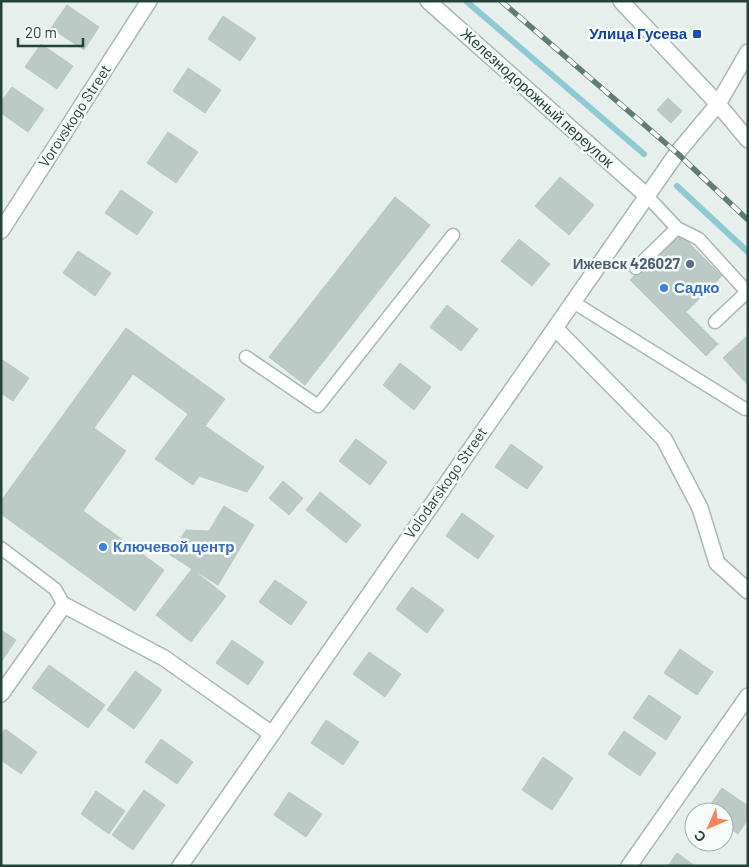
<svg xmlns="http://www.w3.org/2000/svg" width="749" height="867" font-family="Barlow,sans-serif">
  <rect width="100%" height="100%" fill="#e6efeb"/>
  <g fill="none" stroke-linecap="round" stroke-linejoin="round">
    <path stroke="#8ec9d4" stroke-width="6" d="M466 1 644 154
      M677 186 748 252"/>
  </g>
  <path fill="#bbcac4" stroke="#b8c9c2" d="M67 5 99 27 84 50 51 28Z
    M223 16 256 38 240 61 208 39Z
    M41 44 73 66 57 89 25 67Z
    M188 68 221 90 205 113 173 91Z
    M12 87 44 109 28 132 1 113V102Z
    M668 98 682 111 671 123 657 110Z
    M168 132 198 152 176 183 147 163Z
    M560 177 594 205 569 235 535 206Z
    M121 190 153 212 137 235 105 213Z
    M395 197 430 225 305 385 269 357Z
    M678 232 722 276 686 312 718 344 706 356 630 280Z
    M519 239 550 264 532 286 501 261Z
    M78 251 111 273 95 296 63 273Z
    M447 305 478 329 461 351 430 327Z
    M126 328 225 399 205 426 133 374 94 428 126 451 83 511 164 570 135 611 1 514V501Z
    M748 335V385L723 358Z
    M1 359 29 378 13 401 1 393Z
    M400 363 431 387 414 410 383 385Z
    M188 414 264 467 247 492 199 476 193 485 155 459Z
    M356 439 387 462 370 485 339 461Z
    M511 444 543 467 527 489 495 467Z
    M283 481 303 498 289 515 269 498Z
    M320 492 361 525 346 543 306 510Z
    M224 506 254 525 218 585 170 555 186 530 209 531Z
    M462 513 494 536 478 559 446 536Z
    M192 569 226 596 191 642 156 615Z
    M275 580 307 602 291 625 259 602Z
    M412 587 444 610 427 633 396 609Z
    M1 630 16 640 1 662Z
    M232 640 264 662 248 685 216 663Z
    M680 649 713 672 697 695 664 673Z
    M369 652 401 674 385 697 353 674Z
    M49 665 105 705 88 728 32 688Z
    M135 671 162 690 134 729 107 710Z
    M649 695 681 717 666 740 633 718Z
    M326 720 359 742 343 765 311 743Z
    M5 729 37 752 21 774 1 760V735Z
    M624 731 656 753 640 776 608 754Z
    M161 739 193 762 177 784 145 762Z
    M543 757 573 778 552 810 522 790Z
    M722 788 748 806V819L738 834 724 824V812L706 811Z
    M144 790 165 805 133 850 112 835Z
    M96 791 125 811 109 834 81 814Z
    M289 792 322 814 306 837 274 815Z
    M677 853 695 866H668Z"/>
  <g fill="none" stroke-linecap="round" stroke-linejoin="round">
    <g stroke="#a8b8b2" stroke-width="15">
      <path id="service" d="M677 228 699 239 747 292 715 322
        M636 268 677 228 647 196
        M573 302 745 409H748
        M246 357 318 406 453 235
        M1 548 55 589 64 605"/>
    </g>
    <g stroke="#a8b8b2" stroke-width="18">
      <path id="minor" d="M428 1 647 196
        M621 1 718 104 748 52
        M1 231 149 1
        M555 328 664 439 700 508 717 563 748 591
        M1 694 64 605 164 658 272 734
        M629 866 748 696"/>
    </g>
    <g stroke="#a8b8b2" stroke-width="18">
      <path id="tertiary" d="M180 866 677 153 718 104 748 140"/>
    </g>
    <use href="#service" stroke="#fff" stroke-width="12"/>
    <use href="#minor" stroke="#fff" stroke-width="15"/>
    <use href="#tertiary" stroke="#fff" stroke-width="15"/>
    <g stroke="#5f7d75" stroke-width="5.5">
      <path id="rail" d="M501 1 677 153 748 220"/>
    </g>
    <use href="#rail" stroke="#f7fbf9" stroke-width="4" stroke-dasharray="11" stroke-linecap="butt"/>
  </g>
  <rect fill="#1a4fb4" stroke="#f7fbf9" stroke-width="2" x="692" y="29" width="10" height="10" rx="2.5"/>
  <circle fill="#5c6f8a" stroke="#f7fbf9" stroke-width="2" cx="690" cy="264" r="5"/>
  <g fill="#3f7fe0" stroke="#f7fbf9" stroke-width="2">
    <circle cx="664" cy="288" r="5"/>
    <circle cx="103" cy="547" r="5"/>
  </g>
  <g text-anchor="middle" stroke-width="5" stroke-linejoin="round" paint-order="stroke">
    <g font-size="15" font-weight="bold" fill="#164399" stroke="#f7fbf9" text-anchor="end">
      <text x="687" y="39">Улица Гусева</text>
    </g>
    <g font-size="15" fill="#24423a" stroke="#f7fbf9">
      <text transform="translate(537 98) rotate(42)" y="5">Железнодорожный переулок</text>
      <text transform="translate(75 116) rotate(-57)" y="5">Vorovskogo Street</text>
      <text transform="translate(446 483) rotate(-55)" y="5">Volodarskogo Street</text>
    </g>
    <g font-size="15" font-weight="bold" fill="#4e5e75" stroke="#f7fbf9" text-anchor="end">
      <text x="680" y="269">Ижевск 426027</text>
    </g>
    <g font-size="15" font-weight="bold" fill="#366cbe" stroke="#f7fbf9" text-anchor="start">
      <text x="674" y="293">Садко</text>
      <text x="113" y="552">Ключевой центр</text>
    </g>
  </g>
  <rect width="749" height="867" fill="none" stroke="#24423a" stroke-width="5"/>
  <g transform="translate(709 827) rotate(225)"><circle r="24" fill="#f7fbf9" stroke="#a3b1ad"/>
  <path d="M0-4L9 19L0 12L-9 19Z" fill="#f4845f"/>
  <text y="-8" font-size="14" font-weight="bold" text-anchor="middle" fill="#24423a">С</text>
  </g>
  <path d="M18 38v8h65v-8" fill="none" stroke="#24423a" stroke-width="2.5"/>
  <text x="25" y="38" font-size="15" fill="#24423a" stroke="#f7fbf9" stroke-width="4" paint-order="stroke">20 m</text>
</svg>
